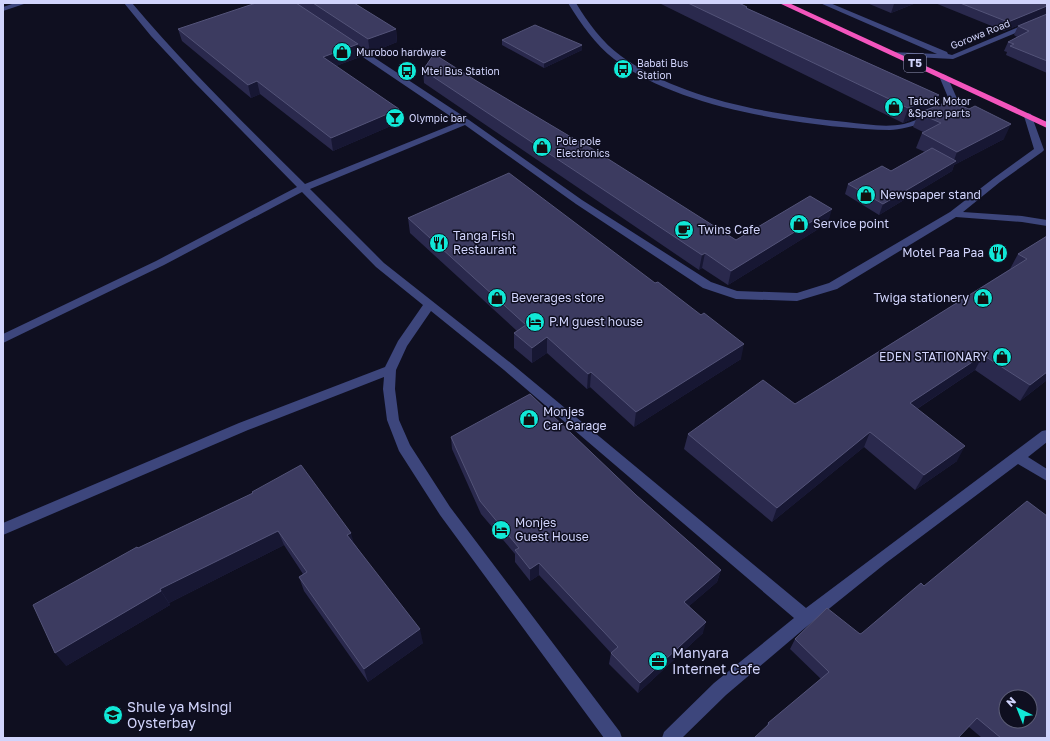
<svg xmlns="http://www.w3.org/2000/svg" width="1050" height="741" font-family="'Golos Text',sans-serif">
  <rect width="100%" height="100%" fill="#0f0f20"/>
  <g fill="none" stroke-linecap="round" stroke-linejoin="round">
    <path fill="#3d467c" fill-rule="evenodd" d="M15 3H27L3 11V7Z
      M124 3H132C186 67 246 125 305 184L459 122 342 43 343 41H349L469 120 582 200 711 282 737 291 797 293 829 283 950 212 994 178 1034 149 1024 116 1028 113 1031 114 1044 150 1042 152 1000 182 963 212 1022 216 1047 220V226L1022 222 956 217 837 289 797 301 736 299 703 288 576 204 465 125 310 189 384 263 512 364 806 608 1042 431 1047 430V442L1028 457 1047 469V481L1018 464 886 563 805 628 726 695 682 738H662L664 732 714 683 794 618 504 370 431 311 407 346 396 370 395 389 399 420 410 445 450 507 620 732 622 738H604L440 515 399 451 387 420 383 389 384 377 248 430 3 535V523L239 423 385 367 398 341 423 305 376 267 302 192 164 265 3 343V334L156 261 297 187 193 81 151 36Z
      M568 3H576C588 23 602 42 621 56 681 100 774 115 846 122 865 124 885 128 904 124 920 120 936 110 950 102L939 76 943 74 947 76 959 103C947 116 908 130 890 130 873 130 857 128 841 127 771 120 672 103 614 59 595 44 581 24 568 3Z
      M820 3H830L947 52 948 54 952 55 1047 15V20L953 59 895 56H892V52L937 54Z"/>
    <path fill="#f355bd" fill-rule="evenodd" d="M779 3H789L1047 122V128Z"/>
  </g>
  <path fill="#2a294d" d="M256 3H354L396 29 397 42 370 53 358 45 360 57 336 66 399 109 400 122 333 151 260 94 251 98 182 41 178 29Z
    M659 3H739L747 8 939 95 934 107 1004 139 954 165 952 171 879 215 845 194 848 184 891 171 925 152 916 148 922 133 923 132 913 127 917 117 903 123Z
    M867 3H916L891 13Z
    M935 3H1047V14L1004 31Z
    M1047 14V73L1006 55 1007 52 1004 51 1008 42 1017 37 1014 35 1018 26Z
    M502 40 582 50 544 68 502 45Z
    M423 70 475 80 736 240 828 223 728 285 702 268 699 270 424 83Z
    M408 218 741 359 634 427 590 387 587 389 547 353 532 363 514 348V333L517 331 410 233Z
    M1047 236V380L1020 401 975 370 917 409 957 461 915 490 864 447 772 522 684 449 688 434 795 404 1010 269 1018 254Z
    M451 437 636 495 721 570 717 582 689 606 703 633 638 693 609 664 611 653 539 575 530 581 515 562V554L481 514 452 449Z
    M252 492 354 543 423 643 368 682 304 591 299 577 303 574 284 545 169 603 170 605 66 666 138 548 253 493Z
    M860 634 1047 738H982L969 727H766L768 723 821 679 790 649 795 639Z"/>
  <path fill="#171733" d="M897 3H916L891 13 894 4Z
    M1047 6V14L1004 31 1008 22Z
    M396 29 397 42 370 53 368 39Z
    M358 44 360 57 325 70 323 57Z
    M582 45V50L544 68V63Z
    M257 81 260 94 251 98 248 85Z
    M939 95 933 110 918 113 917 117 903 123 908 108Z
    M399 109 400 122 333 151 331 138Z
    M1011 124 1004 139 954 165 952 171 879 215 883 204 953 163 957 152Z
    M832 209 828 223 728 285 731 271Z
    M705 253 702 268 699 270 702 255Z
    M547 337V353L532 363V348Z
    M744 344 741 359 634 427 636 412Z
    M983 355 975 370 903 418 910 403Z
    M591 372 590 387 587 389 588 374Z
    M1047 372V380L1020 401 1030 385Z
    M870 432 864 447 772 522 777 508Z
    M965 446 957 461 915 490 924 475Z
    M278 531 284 545 169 603 160 589Z
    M351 533 355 547 347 535Z
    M539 563V575L530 581V569Z
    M721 570 717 582 681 613 684 602Z
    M161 591 170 605 66 666 55 653Z
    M706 622 703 633 638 693 640 683Z
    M420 629 423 643 368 682 364 669Z"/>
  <path fill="#3c3b60" stroke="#535378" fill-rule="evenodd" d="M256 3H296L358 44 323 57 399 109 331 138 257 81 248 85 178 29Z
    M313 3H354L396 29 368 39Z
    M688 3H739L747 7 746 8 939 95 908 108Z
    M960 3H1047V6L1008 22Z
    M1047 14V61L1010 46 1014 44 1008 42 1029 31 1018 26Z
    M535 25 582 45 544 63 502 40Z
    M434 54 475 80 581 143H583L736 240 810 196 832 209 731 271 705 253 702 255 423 70Z
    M950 101 969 109 975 106 1011 124 957 152 922 133 941 123 918 113Z
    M932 148 956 161 883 204 848 184 882 166 891 171Z
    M509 173 655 283 658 282 701 315 704 313 744 344 636 412 591 372 588 374 547 337 532 348 514 333 526 325 408 218Z
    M1047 236V372L1030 385 983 355 910 403 965 446 924 475 870 432 777 508 688 434 763 380 795 404 1027 259 1018 254Z
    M530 394 636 495 721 570 684 602 706 622 640 683 611 653 618 647 539 563 530 569 515 550 519 548 480 501 451 437Z
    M301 465 351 533 347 535 420 629 364 669 299 577 307 572 278 531 160 589 161 591 55 653 33 605 137 547 138 548 253 493 252 492Z
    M1027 501 1047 516V738H1001L977 718 958 738H754L769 724 768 723 829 672 795 639 827 608 860 634 862 633 921 583 924 586ZM1006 697H1030V721H1006Z"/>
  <defs>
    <g id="shop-disc" transform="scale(1)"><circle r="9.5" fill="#11e8d7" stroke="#0f0f20"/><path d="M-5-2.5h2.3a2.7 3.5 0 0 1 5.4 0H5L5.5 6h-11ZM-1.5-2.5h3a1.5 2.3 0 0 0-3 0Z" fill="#111"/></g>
    <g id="bus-disc" transform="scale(1)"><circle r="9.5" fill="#11e8d7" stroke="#0f0f20"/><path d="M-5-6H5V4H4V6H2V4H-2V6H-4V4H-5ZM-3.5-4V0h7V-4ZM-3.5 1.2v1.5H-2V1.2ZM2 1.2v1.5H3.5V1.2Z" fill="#111"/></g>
    <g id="bar-disc" transform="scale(1)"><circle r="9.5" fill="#11e8d7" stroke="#0f0f20"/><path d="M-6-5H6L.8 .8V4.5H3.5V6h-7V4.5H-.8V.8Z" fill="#111"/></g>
    <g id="cafe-disc" transform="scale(1)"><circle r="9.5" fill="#11e8d7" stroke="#0f0f20"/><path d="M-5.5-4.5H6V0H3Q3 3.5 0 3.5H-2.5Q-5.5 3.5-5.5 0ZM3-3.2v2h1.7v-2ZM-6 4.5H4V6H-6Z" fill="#111"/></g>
    <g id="restaurant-disc" transform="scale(1)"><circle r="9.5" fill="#11e8d7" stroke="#0f0f20"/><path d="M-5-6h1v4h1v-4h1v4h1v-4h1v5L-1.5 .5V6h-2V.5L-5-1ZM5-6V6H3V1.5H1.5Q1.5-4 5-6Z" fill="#111"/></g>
    <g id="hotel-disc" transform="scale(1)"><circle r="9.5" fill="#11e8d7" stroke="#0f0f20"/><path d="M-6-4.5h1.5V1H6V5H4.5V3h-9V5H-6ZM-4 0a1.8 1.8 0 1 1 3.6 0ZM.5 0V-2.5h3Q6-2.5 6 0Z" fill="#111"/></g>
    <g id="office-disc" transform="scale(1)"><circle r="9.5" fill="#11e8d7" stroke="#0f0f20"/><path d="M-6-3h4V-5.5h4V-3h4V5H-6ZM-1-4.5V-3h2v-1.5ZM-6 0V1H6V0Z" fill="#111"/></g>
    <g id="school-disc" transform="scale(1)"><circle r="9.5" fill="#11e8d7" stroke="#0f0f20"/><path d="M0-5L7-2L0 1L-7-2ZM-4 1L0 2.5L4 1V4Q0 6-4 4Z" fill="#111"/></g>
  </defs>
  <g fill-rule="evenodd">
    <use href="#shop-disc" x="342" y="52"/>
    <use href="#bus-disc" x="623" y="69"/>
    <use href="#bus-disc" x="407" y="71"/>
    <use href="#shop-disc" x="894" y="107"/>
    <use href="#bar-disc" x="395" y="118"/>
    <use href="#shop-disc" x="542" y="147"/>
    <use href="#shop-disc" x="866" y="195"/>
    <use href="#shop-disc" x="799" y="224"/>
    <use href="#cafe-disc" x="684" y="230"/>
    <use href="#restaurant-disc" x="439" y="243"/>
    <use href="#restaurant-disc" x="998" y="253"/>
    <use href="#shop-disc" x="497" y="298"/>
    <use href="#shop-disc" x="983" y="298"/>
    <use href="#hotel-disc" x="535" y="322"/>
    <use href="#shop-disc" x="1002" y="357"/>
    <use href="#shop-disc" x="529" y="419"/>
    <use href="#hotel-disc" x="501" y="530"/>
    <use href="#office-disc" x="658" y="661"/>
    <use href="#school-disc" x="113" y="715"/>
  </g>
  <g text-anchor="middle" stroke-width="3" stroke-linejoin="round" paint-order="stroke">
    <g font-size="10" fill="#d1d4fc" stroke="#0f0f20">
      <text transform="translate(980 34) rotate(-22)" y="4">Gorowa Road</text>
    </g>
    <g font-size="10" fill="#d1d4fc" stroke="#0f0f20" text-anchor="start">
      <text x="356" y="56">Muroboo hardware</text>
      <text x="637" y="67">Babati Bus<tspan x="637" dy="12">Station</tspan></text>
      <text x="421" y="75">Mtei Bus Station</text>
      <text x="908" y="105">Tatock Motor<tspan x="908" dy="12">&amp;Spare parts</tspan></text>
      <text x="409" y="122">Olympic bar</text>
      <text x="556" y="145">Pole pole<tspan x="556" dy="12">Electronics</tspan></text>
    </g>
    <rect fill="#0f0f20" stroke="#9799ba" stroke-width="1" x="904" y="54" width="22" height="18" rx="3"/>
    <g font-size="11" font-weight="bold" fill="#d1d4fc">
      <text x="915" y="67">T5</text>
    </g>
    <g font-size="12" fill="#d1d4fc" stroke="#0f0f20" text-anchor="start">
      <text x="880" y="199">Newspaper stand</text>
      <text x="813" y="228">Service point</text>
      <text x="698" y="234">Twins Cafe</text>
      <text x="453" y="240">Tanga Fish<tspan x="453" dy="14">Restaurant</tspan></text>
      <text x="984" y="257" text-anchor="end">Motel Paa Paa</text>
      <text x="511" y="302">Beverages store</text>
      <text x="969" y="302" text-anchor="end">Twiga stationery</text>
      <text x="549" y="326">P.M guest house</text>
      <text x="988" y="361" text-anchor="end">EDEN STATIONARY</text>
      <text x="543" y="416">Monjes<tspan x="543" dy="14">Car Garage</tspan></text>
      <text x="515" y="527">Monjes<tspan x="515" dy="14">Guest House</tspan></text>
    </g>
    <g font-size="14" fill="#d1d4fc" stroke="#0f0f20" text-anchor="start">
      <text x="672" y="658">Manyara<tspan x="672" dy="16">Internet Cafe</tspan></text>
      <text x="127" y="712">Shule ya Msingi<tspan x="127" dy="16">Oysterbay</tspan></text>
    </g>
  </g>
  <rect width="1050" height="741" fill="none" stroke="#d1d4fc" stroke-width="8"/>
  <g transform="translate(1018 709) rotate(317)"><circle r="19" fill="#0f0f20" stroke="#5d5e78"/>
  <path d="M0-3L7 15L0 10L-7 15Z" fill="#11e8d7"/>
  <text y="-6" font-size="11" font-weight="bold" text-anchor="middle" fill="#d1d4fc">N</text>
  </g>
</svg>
